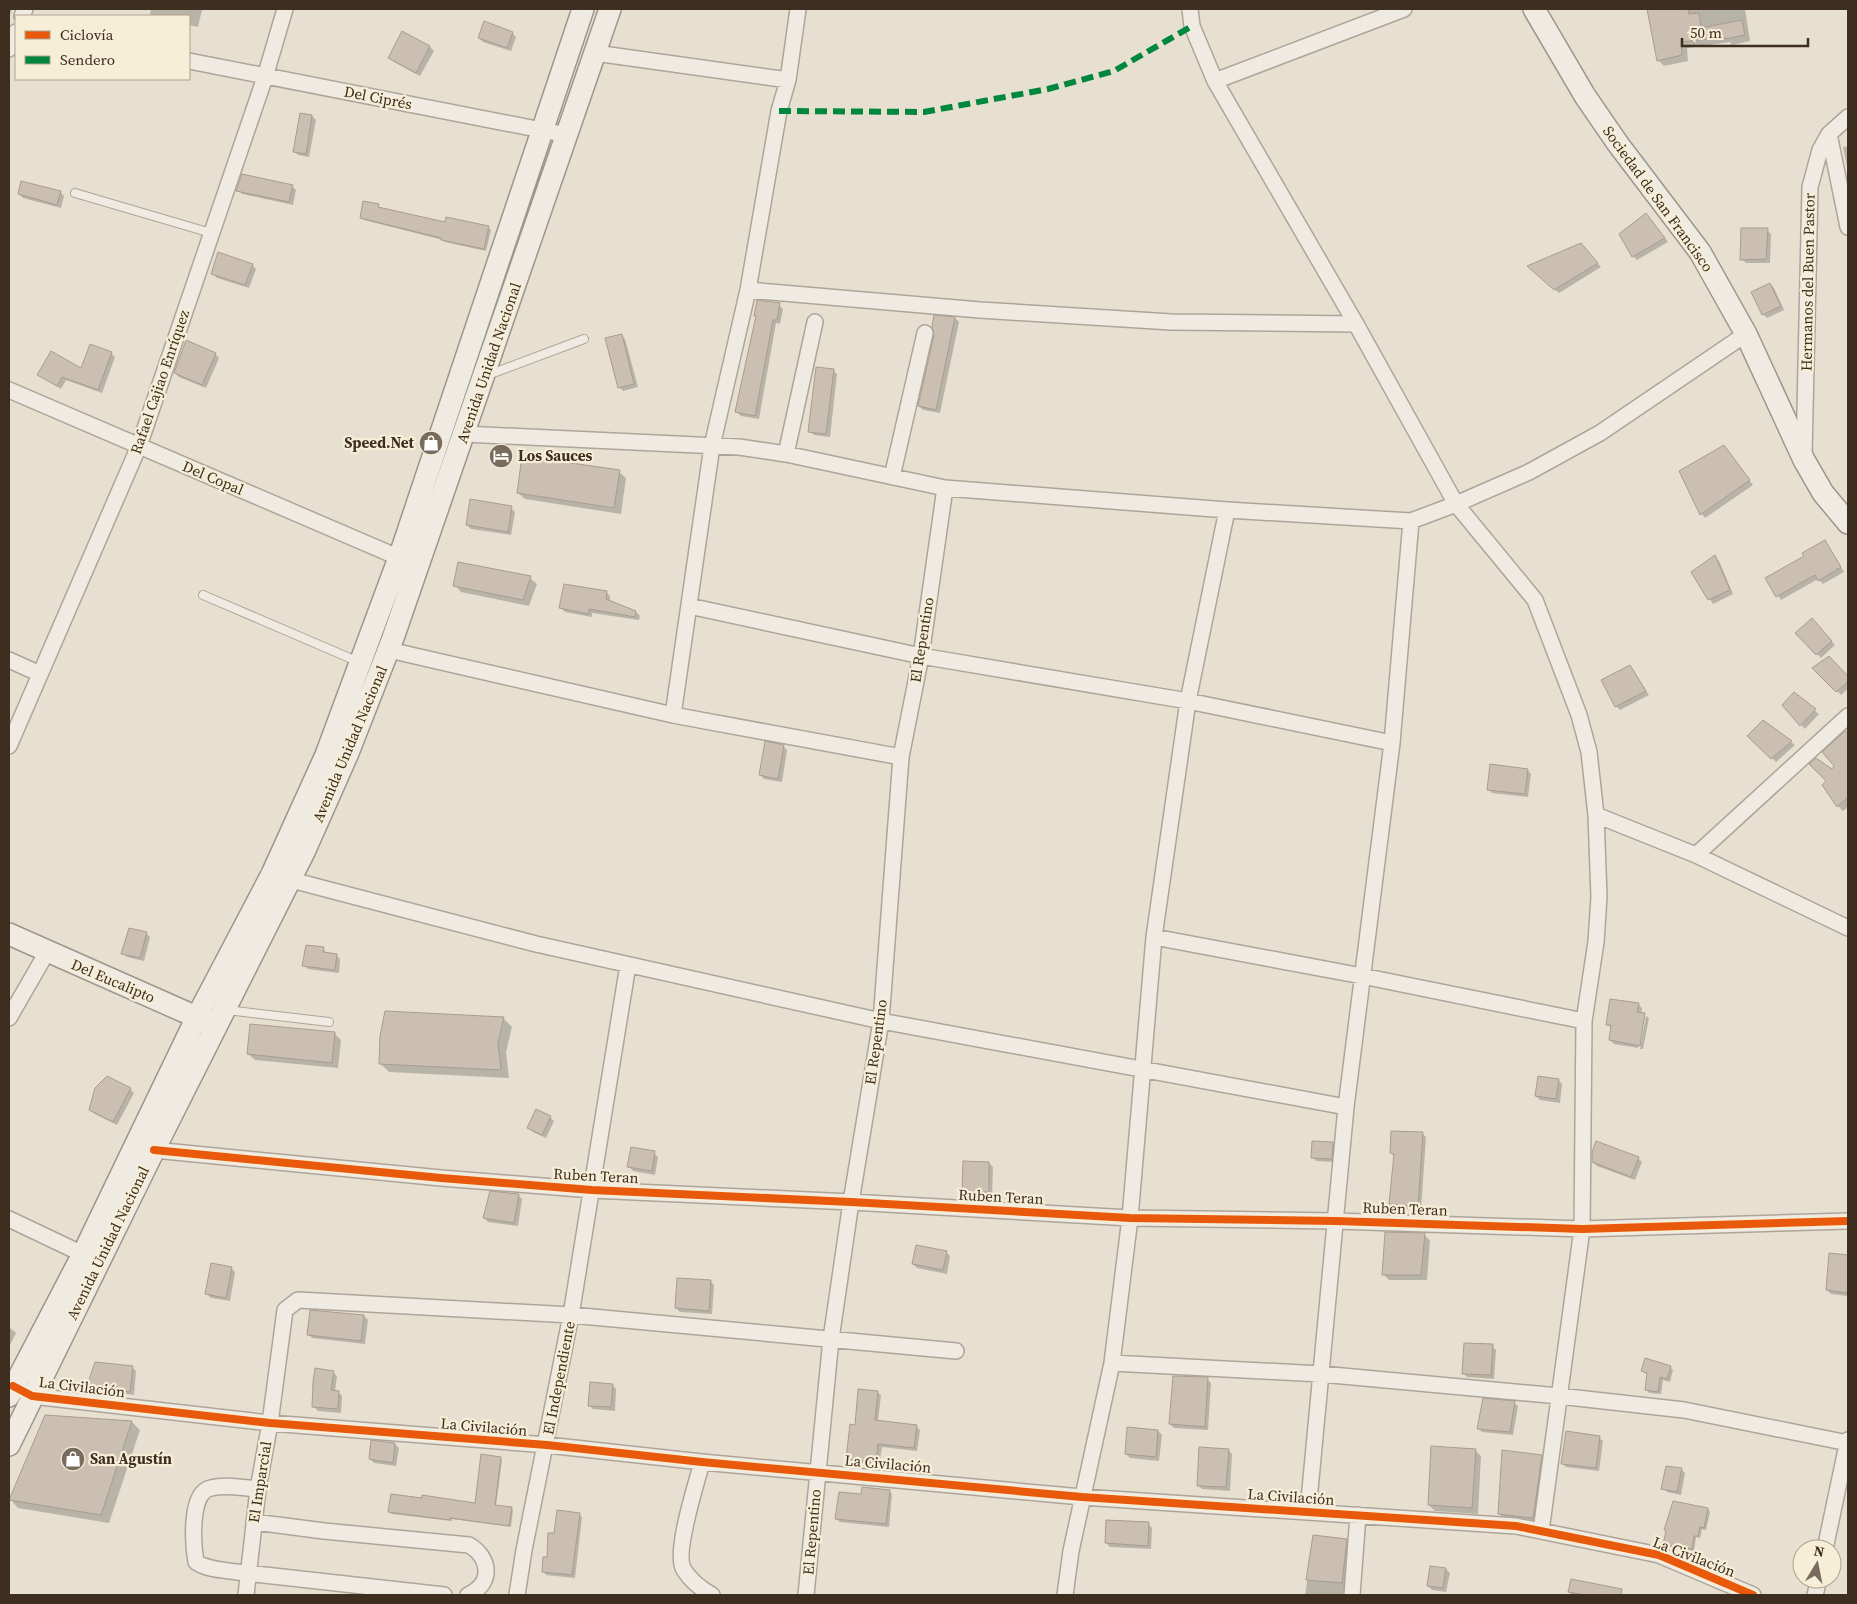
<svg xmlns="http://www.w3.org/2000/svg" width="1857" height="1604" font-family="'Source Serif 4',serif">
  <rect width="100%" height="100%" fill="#e7e0d1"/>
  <path fill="#0003" d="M9 9H12L9 18Z
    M151 9H200L202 10 198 27 189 25V16H153L150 14Z
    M1652 9H1745L1750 41 1732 45 1730 42 1687 48 1688 61 1664 66 1658 60 1649 12Z
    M512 33 516 37 511 51 483 42 479 38Z
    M430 47 434 51 420 76 394 62 390 58Z
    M301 114 312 116 316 120 309 157 298 155 294 151Z
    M1848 146V171L1843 147Z
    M292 186 296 190 293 205 242 194 238 190Z
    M60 192 64 196 61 208 23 198 19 194Z
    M378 206 382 209 446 223 488 227 491 230 486 251 445 242 443 240 364 220 362 217Z
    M1650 219 1668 242 1637 260 1633 256Z
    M1767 230 1771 234 1770 263H1746L1742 259Z
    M1585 248 1601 267 1559 293 1533 270Z
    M252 265 256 269 249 288 217 278 213 274Z
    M1770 284 1774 288 1784 310 1767 318 1763 314Z
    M779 305 783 309 780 324 776 323 759 419 741 416 737 412 757 317 755 315Z
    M955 318 959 322 940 413 923 410 919 406Z
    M621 335 625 339 638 387 623 391 619 387Z
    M111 353 115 357 102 393 66 380 61 389 39 375 82 370Z
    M215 354 219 358 206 388 179 377 175 373Z
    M833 370 837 374 830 437 814 435 810 431Z
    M1727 450 1753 485 1705 518 1702 514 1681 471Z
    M619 472 626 478 621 514 525 499 518 493Z
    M511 508 515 512 511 535 471 529 467 525Z
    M1825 541 1844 572 1823 584 1818 579 1781 600 1767 579 1806 557Z
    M1715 557 1719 561 1733 594 1713 604 1693 572Z
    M530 578 537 584 529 606 461 592 455 585Z
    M606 592 610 596V602L636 612 640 616 639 620 592 613V617L565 612 561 608Z
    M1811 620 1835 645 1821 658 1797 633Z
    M1829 658 1848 678V689L1841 695 1814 668Z
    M1630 666 1649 695 1620 710 1616 706Z
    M1794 694 1819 714 1805 729 1783 705Z
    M1763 722 1795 745 1776 762 1749 736Z
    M1846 733 1848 735V807L1843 811 1838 806 1832 770 1836 766Z
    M783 746 787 750 782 782 764 779 760 775Z
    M1527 770 1531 774 1528 797 1492 793 1488 789Z
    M146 933 150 937 144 961 127 957 123 953Z
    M323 948 327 954 336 955 340 959 339 973 308 969 304 965Z
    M1638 1004 1642 1008 1641 1014 1646 1015H1644L1638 1048 1614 1044 1610 1040 1611 1028 1607 1024Z
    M1646 1016 1649 1018 1643 1049H1640Z
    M503 1018 512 1027 506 1052 509 1078 389 1072 380 1063Z
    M334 1033 341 1040 338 1068 255 1060 248 1054Z
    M1558 1080 1562 1084 1560 1103 1540 1100 1536 1096Z
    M130 1089 134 1093 117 1125 95 1114 91 1110Z
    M550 1117 554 1121 546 1138 533 1132 529 1128Z
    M1422 1133 1426 1137 1421 1210 1395 1208 1391 1204 1395 1157 1391 1153Z
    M1333 1143 1337 1147 1335 1162 1316 1161 1312 1157Z
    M654 1153 658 1157 655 1175 633 1171 629 1167Z
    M1638 1158 1642 1162 1635 1180 1597 1166 1593 1162Z
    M989 1163 993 1167 992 1196 967 1195 963 1191Z
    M518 1195 522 1199 518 1226 488 1222 484 1218Z
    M1424 1234 1430 1241 1427 1280H1389L1383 1274Z
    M946 1252 950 1256 947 1274 917 1268 913 1264Z
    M1830 1255 1848 1257V1296L1831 1294 1827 1290Z
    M231 1268 235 1272 230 1301 211 1298 207 1294Z
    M710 1281 714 1285 712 1314 680 1312 676 1308Z
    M311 1311 364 1316 368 1320 365 1344 312 1338 308 1334Z
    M9 1327 16 1333 9 1347Z
    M1492 1346 1496 1350 1494 1379 1467 1377 1463 1373Z
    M132 1367 136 1371 134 1395 93 1389 89 1385Z
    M1670 1367 1673 1370 1670 1382 1663 1380 1661 1394 1649 1393 1646 1389 1648 1375 1642 1371Z
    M333 1372 337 1376 335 1392H338L342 1396 341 1413 318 1411 314 1407Z
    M1207 1379 1211 1383 1208 1430 1174 1428 1170 1424Z
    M612 1385 616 1389 615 1411 593 1409 589 1405Z
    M877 1392 881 1395 878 1421 916 1426 920 1430 917 1451 882 1447 879 1465 851 1462 847 1458 856 1426Z
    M1514 1403 1518 1406 1513 1435 1482 1432 1478 1428Z
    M132 1422 140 1430 109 1523 18 1508 10 1499Z
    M1158 1431 1162 1435 1159 1461 1130 1458 1126 1454Z
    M1599 1438 1603 1441 1599 1471 1566 1467 1562 1463Z
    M395 1444 399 1448 396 1466 374 1463 370 1459Z
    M1228 1450 1232 1454 1230 1491 1202 1489 1198 1485Z
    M1475 1450 1481 1456 1478 1514 1435 1511 1429 1505Z
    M1541 1456 1548 1463 1539 1523 1505 1520 1499 1514Z
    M500 1458 502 1460 496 1506 511 1508 513 1510 511 1527 452 1519V1521L392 1514 390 1512 476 1504Z
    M1681 1469 1685 1473 1681 1495 1667 1492 1663 1488Z
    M889 1491 892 1494 889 1527 840 1522 836 1519 862 1496Z
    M1708 1509 1710 1512 1706 1530 1702 1529 1700 1538 1696 1537 1694 1551 1667 1546 1665 1544Z
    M579 1514 582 1517 575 1578 546 1575 543 1571 555 1535Z
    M1148 1524 1152 1528 1151 1549 1110 1547 1106 1543Z
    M1314 1536 1346 1540 1353 1546 1347 1595H1305Z
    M1446 1569 1450 1573 1446 1592 1432 1590 1428 1586Z
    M1602 1589 1601 1595H1572L1569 1592Z"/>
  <path fill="#cbbfb2" stroke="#a89c90" d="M1647 9H1688L1689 14 1699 13 1701 28 1742 20 1745 35 1725 39 1724 37 1681 42 1682 55 1657 61Z
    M484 21 513 32 507 48 478 38Z
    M402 31 430 46 416 73 388 58Z
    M300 113 312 115 306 154 293 152Z
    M242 174 293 185 289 202 236 191Z
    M21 181 61 191 57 205 18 194Z
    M363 201 379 204 378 207 445 222 446 217 489 226 484 249 441 240V238L360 218Z
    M1646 213 1665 238 1632 257 1619 234Z
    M1741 228H1768L1766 259 1740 260Z
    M1581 243 1598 263 1554 290 1527 266Z
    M218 252 253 264 245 285 211 274Z
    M1770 283 1781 306 1762 315 1751 292Z
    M757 300 780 303 777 320H773L755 416 735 412 756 316H754Z
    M934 315 955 317 936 410 918 406 934 335 932 327Z
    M622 334 634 384 618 388 605 338Z
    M186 340 216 353 202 385 174 373Z
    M90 344 112 352 98 390 62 377 57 386 37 375 51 351 81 368Z
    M816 367 834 369 826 434 808 432Z
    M1724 445 1750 480 1700 515 1679 471Z
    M522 456 620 470 614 508 517 493Z
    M470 499 512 506 508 532 466 525Z
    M1825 540 1841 567 1818 581 1815 575 1776 597 1765 578 1804 556 1802 553Z
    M1715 555 1730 590 1708 600 1691 572Z
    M458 562 531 576 523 600 453 586Z
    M564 584 607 591 606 599 636 611 635 617 589 609 588 614 559 608Z
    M1812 618 1832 641 1816 655 1795 633Z
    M1829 656 1848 676V682L1836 692 1812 668Z
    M1630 665 1646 691 1615 707 1601 680Z
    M1794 692 1816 709 1800 726 1782 705Z
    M1763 720 1792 741 1771 759 1747 736Z
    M1845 731 1848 733V797L1837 807 1822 785 1826 781 1809 764 1816 758 1832 769 1834 766 1822 752Z
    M765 741 784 745 778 779 759 775Z
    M1490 764 1528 769 1525 794 1487 790Z
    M129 928 147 932 140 958 121 954Z
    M306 945 324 947 323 952 337 954 335 970 302 966Z
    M1610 999 1639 1003 1637 1012 1645 1013 1640 1046 1609 1040 1611 1025H1606Z
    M385 1011 504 1017 498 1043 501 1070 379 1064 380 1036Z
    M250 1024 335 1032 332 1063 247 1054Z
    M107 1076 131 1088 113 1122 89 1110 95 1088Z
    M1538 1076 1559 1079 1556 1099 1535 1096Z
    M536 1109 551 1116 542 1135 527 1128Z
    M1391 1131 1423 1132 1418 1207 1389 1204 1394 1154 1390 1153Z
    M1312 1141 1333 1142 1332 1159 1311 1158Z
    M1596 1141 1639 1157 1631 1177 1592 1162V1152Z
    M631 1147 655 1151 652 1171 627 1167Z
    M963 1161 989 1162V1192H962Z
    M490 1191 519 1194 514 1223 483 1218Z
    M1385 1232 1425 1233 1421 1275H1382Z
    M916 1245 947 1251 943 1270 912 1264Z
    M1829 1253 1848 1255V1293L1826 1290Z
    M211 1263 232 1267 226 1298 205 1294Z
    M677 1278 711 1280 709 1311 675 1308Z
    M310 1310 364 1315 361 1341 307 1335Z
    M1464 1343 1493 1344 1491 1375 1462 1374Z
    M1645 1358 1671 1366 1667 1379 1660 1377 1658 1392 1645 1390 1647 1373 1641 1371Z
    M95 1362 133 1366 130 1392 87 1386Z
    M315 1368 334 1371 331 1390 339 1391 338 1409 312 1407 313 1382Z
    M1173 1376 1208 1377 1205 1427 1169 1424Z
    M590 1382 613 1384 611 1407 588 1406Z
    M858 1389 878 1391 875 1420 917 1425 914 1448 878 1444 876 1462 846 1459 850 1424 855 1425Z
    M1483 1398 1515 1401 1510 1432 1477 1429Z
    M45 1415 132 1421 101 1515 9 1500Z
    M1127 1427 1158 1430 1156 1457 1125 1454Z
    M1566 1431 1600 1436 1596 1468 1561 1464Z
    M371 1440 395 1443 393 1463 369 1459Z
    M1431 1446 1476 1449 1472 1508 1428 1505Z
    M1199 1447 1229 1449 1226 1487 1197 1486Z
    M1502 1450 1542 1455 1533 1518 1498 1514Z
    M481 1454 501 1457 495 1505 512 1507 509 1526 450 1518V1520L388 1512 391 1494 422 1498V1495L475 1503Z
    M1666 1466 1682 1468 1677 1492 1661 1489Z
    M862 1487 890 1490 886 1524 835 1519 839 1492 861 1494Z
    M1673 1501 1708 1508 1704 1528 1700 1527 1698 1536H1694L1692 1549 1663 1545 1666 1531 1664 1530Z
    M557 1510 580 1513 572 1575 542 1572 543 1557H547L548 1533H554Z
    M1106 1520 1149 1522 1148 1546 1105 1543Z
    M1313 1535 1347 1539 1342 1583 1306 1580Z
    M1430 1566 1446 1568 1443 1588 1427 1586Z
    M1571 1579 1622 1589 1621 1595H1586L1568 1592Z"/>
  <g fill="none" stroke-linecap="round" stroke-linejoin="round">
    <g stroke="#ada599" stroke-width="10">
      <path id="lane" d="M75 193 211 233
        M488 375 584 339
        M203 595 359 662
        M227 1010 329 1022"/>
    </g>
    <g stroke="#ada599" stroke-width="18">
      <path id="street" d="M1190 9 1192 26 1215 81 1356 324 1456 504 1535 600 1579 715 1589 752 1596 815 1599 897 1596 942 1584 1021 1582 1229 1541 1531
        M22 16 25 9
        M9 49 16 32
        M595 53 788 80
        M189 61 567 135
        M1215 81 1404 9
        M1829 134 1848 227
        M748 290 980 310 1171 322 1356 324
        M9 390 407 561
        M464 434 739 447 786 454 945 488 1227 510 1411 521 1456 504 1529 472 1600 433 1746 334
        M786 454 815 322
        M1804 456 1810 187 1820 150 1829 134 1848 117
        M892 477 925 333
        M689 606 921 656 1188 701 1392 743
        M389 650 673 715 901 757
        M9 660 40 674
        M673 715 712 446 748 290 779 111 788 80 798 9
        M9 746 139 446 265 77 285 9
        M1596 815 1696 855 1848 928
        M1696 855 1848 716
        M280 877 536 944 881 1021 1346 1107
        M1154 937 1362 976 1584 1021
        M9 1018 47 952
        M154 1150 441 1178 592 1190 851 1202 1130 1218 1336 1221 1582 1229 1848 1221
        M9 1219 91 1258
        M1112 1363 1321 1374 1559 1396 1684 1410 1848 1443
        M25 1392 32 1396 270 1423 547 1445 702 1462 1082 1497 1516 1526 1659 1555 1753 1595
        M702 1462C697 1482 673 1554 684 1570 691 1581 701 1589 712 1595
        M258 1489C243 1488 225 1484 211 1488 189 1492 193 1545 196 1562 208 1570 224 1570 237 1572L444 1595
        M1308 1511 1346 1107 1392 743 1411 521
        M254 1522 324 1531 469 1545C491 1558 493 1584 468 1595
        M1825 1549 1848 1440
        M246 1595 258 1489 270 1423 285 1310 298 1300 571 1315 956 1351
        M517 1595 524 1550 571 1315 628 965
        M806 1595 831 1339 851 1202 881 1021 901 757 921 656 945 488
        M1065 1595 1071 1551 1112 1363 1130 1218 1154 937 1188 701 1227 510
        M1352 1595 1358 1515
        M1815 1595 1819 1579"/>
    </g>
    <g stroke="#9c958a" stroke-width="24">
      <path id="secondary" d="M1534 9 1585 96 1618 144 1700 252 1746 334 1804 460 1823 493 1848 523
        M9 934 210 1023
        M9 1396 83 1254 197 1017 272 874 326 755 399 558 583 9
        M9 1445 154 1150 305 850 348 753 393 638 610 9"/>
    </g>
    <use href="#lane" stroke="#efebe3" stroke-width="8"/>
    <use href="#street" stroke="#efebe3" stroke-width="15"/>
    <use href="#secondary" stroke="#efebe3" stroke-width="21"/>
    <path stroke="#00873e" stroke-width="6" stroke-dasharray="12 6" stroke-linecap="butt" d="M779 111 924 112 1048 89 1114 71 1192 26"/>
    <g stroke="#f7eed8" stroke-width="11">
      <path id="cycleway" d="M154 1150 441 1178 592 1190 851 1202 1130 1218 1336 1221 1582 1229 1848 1221
        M13 1386 32 1396 270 1423 547 1445 702 1462 1082 1497 1516 1526 1659 1555 1753 1595"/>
    </g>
    <use href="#cycleway" stroke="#e8590c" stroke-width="8"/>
  </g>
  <defs>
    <g id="shop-disc" transform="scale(1.25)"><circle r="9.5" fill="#786c5e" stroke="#f7eed8"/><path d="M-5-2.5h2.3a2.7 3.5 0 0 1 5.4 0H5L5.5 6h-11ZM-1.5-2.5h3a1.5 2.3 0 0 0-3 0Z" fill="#fff"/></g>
    <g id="hotel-disc" transform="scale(1.25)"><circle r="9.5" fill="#786c5e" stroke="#f7eed8"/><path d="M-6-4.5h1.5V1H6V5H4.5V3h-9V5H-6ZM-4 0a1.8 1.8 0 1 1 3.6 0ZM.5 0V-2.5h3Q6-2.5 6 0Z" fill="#fff"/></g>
  </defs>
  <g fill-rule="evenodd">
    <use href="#shop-disc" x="431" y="443"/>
    <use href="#hotel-disc" x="501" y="456"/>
    <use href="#shop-disc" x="73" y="1459"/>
  </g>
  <g text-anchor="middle" stroke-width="4.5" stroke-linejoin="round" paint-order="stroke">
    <g font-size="15" fill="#3d2e20" stroke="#f7eed8">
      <text transform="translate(378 98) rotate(11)" y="5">Del Ciprés</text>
      <text transform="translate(1658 199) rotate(54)" y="5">Sociedad de San Francisco</text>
      <text transform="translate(1808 282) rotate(-89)" y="5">Hermanos del Buen Pastor</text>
      <text transform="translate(489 363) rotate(-71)" y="5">Avenida Unidad Nacional</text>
      <text transform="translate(160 382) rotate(-71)" y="5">Rafael Cajiao Enríquez</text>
      <text transform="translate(213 478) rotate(23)" y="5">Del Copal</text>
      <text transform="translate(922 640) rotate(-81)" y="5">El Repentino</text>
      <text transform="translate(350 744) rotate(-67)" y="5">Avenida Unidad Nacional</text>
      <text transform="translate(113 981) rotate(23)" y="5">Del Eucalipto</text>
      <text transform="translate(876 1042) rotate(-82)" y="5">El Repentino</text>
      <text transform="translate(596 1176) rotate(3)" y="5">Ruben Teran</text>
      <text transform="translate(1001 1197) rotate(3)" y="5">Ruben Teran</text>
      <text transform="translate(1405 1209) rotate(2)" y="5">Ruben Teran</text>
      <text transform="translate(108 1243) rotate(-64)" y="5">Avenida Unidad Nacional</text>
      <text transform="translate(559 1378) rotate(-79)" y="5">El Independiente</text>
      <text transform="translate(82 1387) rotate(7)" y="5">La Civilación</text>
      <text transform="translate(484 1427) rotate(5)" y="5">La Civilación</text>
      <text transform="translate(888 1464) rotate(5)" y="5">La Civilación</text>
      <text transform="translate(260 1482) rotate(-81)" y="5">El Imparcial</text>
      <text transform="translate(1291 1497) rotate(4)" y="5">La Civilación</text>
      <text transform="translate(812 1532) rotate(-85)" y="5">El Repentino</text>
      <text transform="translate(1694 1557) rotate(21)" y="5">La Civilación</text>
    </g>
    <g font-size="15" font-weight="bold" fill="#3d2e20" stroke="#f7eed8" text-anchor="start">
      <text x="414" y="448" text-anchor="end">Speed.Net</text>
      <text x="518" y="461">Los Sauces</text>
      <text x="90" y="1464">San Agustín</text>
    </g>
  </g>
  <rect width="1857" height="1604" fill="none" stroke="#3d2e20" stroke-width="20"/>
  <rect x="15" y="15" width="175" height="65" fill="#f7eed8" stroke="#ada18e"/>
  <rect x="25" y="31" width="25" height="8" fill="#e8590c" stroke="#ada18e"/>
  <text x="60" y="40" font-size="15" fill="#3d2e20">Ciclovía</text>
  <rect x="25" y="56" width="25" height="8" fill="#00873e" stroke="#ada18e"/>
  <text x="60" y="65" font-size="15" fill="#3d2e20">Sendero</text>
  <g transform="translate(1817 1564) rotate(10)"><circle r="24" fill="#f7eed8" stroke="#ada18e"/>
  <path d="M0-4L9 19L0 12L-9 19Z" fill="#786c5e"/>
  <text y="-8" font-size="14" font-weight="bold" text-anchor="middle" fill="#3d2e20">N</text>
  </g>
  <path d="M1682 38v8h126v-8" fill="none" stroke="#3d2e20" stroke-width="2.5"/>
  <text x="1690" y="38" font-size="15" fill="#3d2e20" stroke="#f7eed8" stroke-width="4" paint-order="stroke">50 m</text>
</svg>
